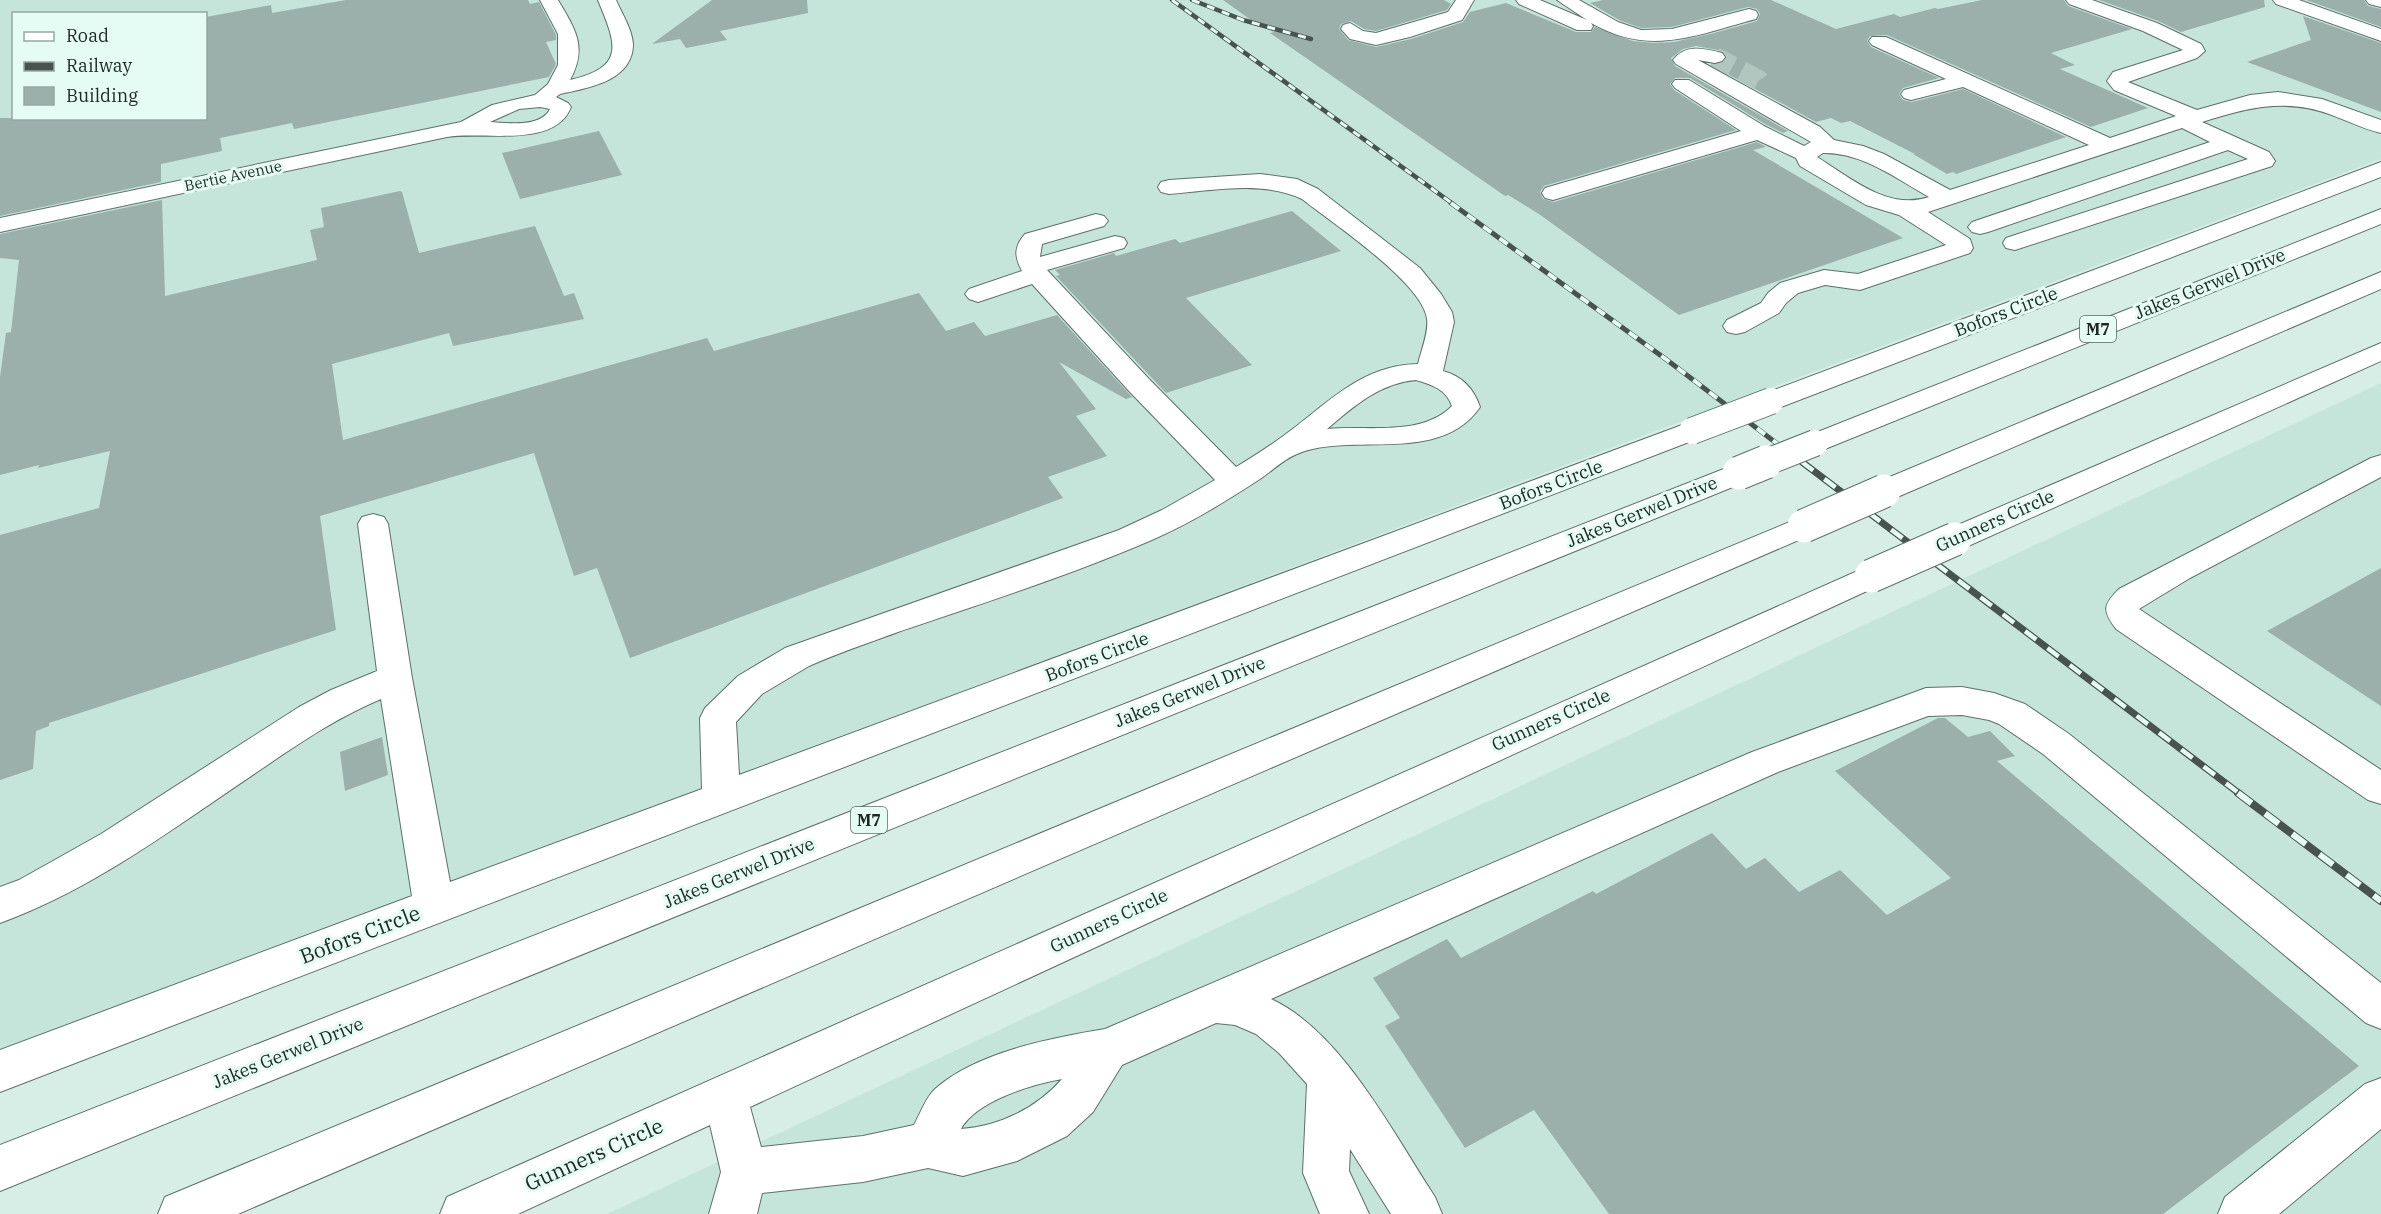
<svg xmlns="http://www.w3.org/2000/svg" width="2381" height="1214" font-family="'IBM Plex Serif',serif">
  <rect width="100%" height="100%" fill="#d7eee7"/>
  <path fill="#c5e4da" fill-rule="evenodd" d="M0 0H2381V159L0 1052ZM14 14H206V118H14Z
    M2381 383V1214H607L852 1099Z"/>
  <path fill="#9bb0aa" d="M346 0H528L530 4 539 2 556 35V40L546 42 556 64 549 77 294 129 292 123 220 138 222 151 161 164V182L0 216V118H206V17L271 5 272 13Z
    M712 0H807L808 13 720 31 727 40 686 48 680 39 652 44Z
    M1223 0H1444L1451 4 1447 10 1376 31 1364 29 1351 21 1341 24 1339 29 1348 40 1376 47 1411 39 1463 22 1470 12 1506 3 1576 32H1591L1595 27 1633 41 1654 43 1674 42 1714 33 1757 21 1760 14 1757 9 1748 7 1672 27 1641 28 1619 20 1590 3 1603 0H1771L1836 29 1894 14 1900 17 1935 8 1938 9 1982 0H2064L2068 6 2132 29 2051 53 2075 65 2060 69 2148 108 2091 127 1887 35 1870 36 1867 41 1871 47 1939 78 1903 88 1899 94 1903 100 1912 102 1963 89 2066 137 1956 174 1953 172 1947 174 1913 154H1915L1850 121 1841 123 1831 118 1816 122 1711 65 1724 62 1727 57 1723 51 1696 46 1683 49 1671 58 1675 66 1788 131 1783 133 1765 124 1690 78H1675L1670 84 1674 90 1736 130 1544 186 1540 192 1543 199 1554 202 1757 142 1766 147 1753 150 1903 238 1679 315 1539 214 1508 195 1505 196 1270 33 1274 32 1258 25Z
    M2099 0H2264L2265 7 2181 32 2158 21Z
    M2306 0H2364L2368 6 2381 9V27Z
    M2303 16 2381 43V112L2247 62 2311 40Z
    M599 131 622 175 520 199 502 153Z
    M400 191 402 192 419 253 535 226 564 296 574 293 584 319 453 346 449 333 332 364 343 440 707 338 714 351 919 293 946 331 974 322 985 336 1057 315 1132 397 1126 399 1059 362 1096 409 1076 416 1107 456 1048 477 1063 498 630 658 597 568 574 576 534 453 320 516 336 630 49 723V726L36 731 33 769 0 780V535L99 508 110 451 38 468 39 465 0 475V377L6 333 11 332 19 260 0 258V234L162 200 165 296 317 260 310 230 324 227 321 208Z
    M1292 211 1341 251 1186 298 1252 365 1166 393 1056 276 1060 275 1055 270 1114 253 1116 256 1175 239 1180 243Z
    M2381 568V706L2267 631Z
    M1938 718H1945L1968 737 1990 731 2015 756 1997 761 2359 1066 2163 1214H1609L1534 1110 1465 1148 1385 1026 1400 1018 1373 978 1447 939 1461 958 1593 891 1596 894 1712 833 1746 869 1765 858 1799 892 1840 870 1887 915 1951 878 1835 771Z
    M382 737 388 775 345 791 340 752Z"/>
  <g fill="none" stroke-linecap="round" stroke-linejoin="round">
    <path stroke="#b2c6c0" stroke-width="20" stroke-dasharray="20 10" stroke-linecap="butt" d="M1715 57 1759 80 1761 83 1757 84"/>
    <g stroke="#5c716b" stroke-width="2">
      <path id="minor" d="M540 0H558C575 29 588 47 570 80 628 67 615 42 598 0H616C622 14 632 29 633 44 633 81 588 88 560 94L556 97 568 103 571 107C555 149 483 131 447 137L0 232V218L461 122 492 105 535 95 548 84 558 65V34ZM540 107 550 109C541 128 507 123 490 122L519 109Z
        M1456 0H1474L1462 20 1410 37 1376 45 1350 39 1341 29 1343 25 1350 23 1363 31 1376 33 1448 12Z
        M1516 0H1540L1587 20 1557 0H1579L1618 22 1641 30 1672 29 1749 9 1756 11 1758 15 1756 19C1695 35 1651 57 1591 23L1593 26 1591 30H1577L1519 4Z
        M2066 0H2092L2157 23 2201 44 2205 51 2197 58 2128 82 2197 110 2250 95 2278 92 2322 99 2381 120V133C2363 129 2346 120 2329 114 2284 98 2246 108 2202 122L2269 152 2275 161 2272 166 2015 250 2006 248 2003 243 2006 238 2248 159 2228 150 1988 232 1980 234 1972 232 1968 227 1972 222 2210 142 2182 128 1928 212 1970 239 1973 248 1970 253 1860 290 1825 285 1798 293 1786 303 1779 313 1745 332 1736 334 1727 332 1723 326 1727 320 1761 303 1768 293 1780 283 1824 270 1858 274 1946 245 1899 215 1866 205 1800 166 1796 158 1757 140 1553 200 1545 198 1542 193 1545 188 1741 131 1675 88 1672 84 1675 80H1689L1764 126 1804 146 1811 142 1676 64 1673 60C1686 43 1705 49 1722 53L1725 57 1722 61 1715 63 1698 60 1820 127 1834 140 1863 146 1884 154 1950 190 2089 145 1963 87 1911 100 1904 98 1901 94 1904 90 1946 79 1872 45 1869 41 1872 37H1886L2110 138 2176 116 2114 90 2107 81 2113 72 2183 50 2143 31 2069 4ZM1823 153C1862 152 1897 179 1929 197 1888 211 1851 178 1817 157Z
        M2273 0H2299L2381 29V41L2276 4Z
        M2366 0H2381V7L2369 4Z
        M2381 162V177L1781 407 1771 410 1761 407 1757 401 1761 395Z
        M1260 174 1297 179 1318 189 1420 268 1441 294 1452 312 1454 322 1443 371C1462 376 1474 389 1480 407 1440 466 1350 431 1297 454 1284 459 1272 471 1260 479 1226 501 1191 523 1154 539 1071 575 983 603 898 632 868 643 838 653 809 666L762 694 736 722 739 775 1682 425 1692 422 1702 425 1706 431 1702 437 0 1092V1050L412 896 381 699C338 717 301 742 263 768 179 824 96 888 0 923V887L19 880 101 834 299 707 331 690 377 671 358 524 362 517 373 514 384 517 388 524 412 678 450 882 702 789 700 718 705 708 738 676 785 648 1119 530 1162 510 1215 480 1129 391 1032 284 978 302 969 299 965 294 969 289 1022 271C1014 256 1014 247 1025 234L1096 214 1104 216 1108 221 1104 226 1042 244 1040 257 1115 236 1124 238 1127 243 1124 248 1047 270 1149 379 1236 467C1256 455 1276 442 1294 428 1333 398 1365 365 1418 364 1421 351 1429 332 1427 319 1423 283 1331 222 1302 199 1262 180 1212 191 1169 194L1161 192 1158 187 1161 182 1169 180ZM1416 380C1432 385 1446 389 1452 406 1422 437 1366 425 1327 429 1354 406 1380 383 1416 380Z
        M2381 343V361L1966 547 1955 550 1944 547 1939 539 1944 531Z
        M2381 455V477L2190 578 2139 609 2381 770V804L2368 800 2116 629C2102 610 2103 605 2119 589L2371 458Z
        M1871 565 1882 568 1887 576 1882 584 750 1107 761 1147 863 1136 914 1125C920 1114 926 1097 935 1089 977 1052 1051 1038 1105 1029L1752 752 1926 688 1962 687 1994 693 2025 704 2069 734 2381 983V1029L2366 1023 2043 754 1999 724 1989 720 1962 715 1928 716 1778 772 1271 999C1341 1031 1393 1133 1435 1197L1442 1214H1391L1350 1149 1349 1171 1369 1214H1320L1303 1173 1307 1084 1279 1053 1256 1034 1235 1025 1216 1023 1122 1065 1093 1112 1067 1136 1017 1161 963 1176 928 1168 863 1182 762 1193 757 1214H709L721 1172 710 1125 518 1214H440L447 1197ZM1062 1079C1038 1107 999 1127 961 1129 976 1101 1033 1084 1062 1079Z
        M2381 1078V1129L2279 1214H2218L2225 1197 2365 1084Z"/>
    </g>
    <g stroke="#5c716b" stroke-width="2">
      <path id="highway" d="M2381 209V224L1825 449 1815 452 1805 449 1801 443 1805 437Z
        M2381 272V289L1895 498 1884 501 1873 498 1869 491 1873 484Z
        M1739 463 1750 466 1754 473 1750 480 0 1191V1145Z
        M1804 516 1815 519 1820 526 1815 533 238 1214H158L165 1197Z"/>
    </g>
    <use href="#minor" fill="#fff" fill-rule="evenodd"/>
    <use href="#highway" fill="#fff" fill-rule="evenodd"/>
    <g stroke="#485350" stroke-width="4.5">
      <path id="rail-far3" d="M1172 0 1453 204
        M1192 0 1243 20 1311 39"/>
    </g>
    <g stroke="#485350" stroke-width="5">
      <path id="rail-far2" d="M1451 203 1667 360 1804 464"/>
    </g>
    <g stroke="#485350" stroke-width="7">
      <path id="rail-far1" d="M1802 462 2240 794"/>
    </g>
    <g stroke="#485350" stroke-width="8">
      <path id="rail" d="M2238 793 2381 901"/>
    </g>
    <use href="#rail-far3" stroke="#e5fcf5" stroke-width="3" stroke-dasharray="8" stroke-linecap="butt"/>
    <use href="#rail-far2" stroke="#e5fcf5" stroke-width="4" stroke-dasharray="10" stroke-linecap="butt"/>
    <use href="#rail-far1" stroke="#e5fcf5" stroke-width="4.5" stroke-dasharray="14" stroke-linecap="butt"/>
    <use href="#rail" stroke="#e5fcf5" stroke-width="6" stroke-dasharray="17" stroke-linecap="butt"/>
    <g stroke="#5c716b" stroke-width="28" stroke-linecap="butt">
      <path id="minor-bridge-far1" d="M1692 431 1771 401"/>
    </g>
    <g stroke="#5c716b" stroke-width="35" stroke-linecap="butt">
      <path id="minor-bridge" d="M1871 576 1955 539"/>
    </g>
    <g stroke="#5c716b" stroke-width="28" stroke-linecap="butt">
      <path id="highway-bridge-far1" d="M1762 464 1815 443"/>
    </g>
    <g stroke="#5c716b" stroke-width="35" stroke-linecap="butt">
      <path id="highway-bridge" d="M1739 473 1766 462
        M1804 526 1884 491"/>
    </g>
    <use href="#minor-bridge-far1" stroke="#fff" stroke-width="26"/>
    <use href="#minor-bridge" stroke="#fff" stroke-width="33"/>
    <use href="#highway-bridge-far1" stroke="#fff" stroke-width="26"/>
    <use href="#highway-bridge" stroke="#fff" stroke-width="33"/>
  </g>
  <g text-anchor="middle" stroke-width="6" stroke-linejoin="round" paint-order="stroke">
    <g font-size="15" fill="#1f2725" stroke="#e5fcf5">
      <text transform="translate(233 176) rotate(-12)" y="5">Bertie Avenue</text>
    </g>
    <g fill="#e5fcf5" stroke="#5a6763" stroke-width="1.5">
      <rect x="2080" y="316" width="36" height="26" rx="4.5"/>
      <rect x="851" y="807" width="36" height="26" rx="4.5"/>
    </g>
    <g font-size="16" font-weight="bold" fill="#1f2725">
      <text x="2098" y="335">M7</text>
      <text x="869" y="826">M7</text>
    </g>
    <g font-size="18" fill="#1f2725" stroke="#e5fcf5">
      <text transform="translate(2210 284) rotate(-22)" y="6">Jakes Gerwel Drive</text>
      <text transform="translate(2006 312) rotate(-21)" y="6">Bofors Circle</text>
      <text transform="translate(1551 485) rotate(-21)" y="6">Bofors Circle</text>
      <text transform="translate(1642 512) rotate(-22)" y="6">Jakes Gerwel Drive</text>
      <text transform="translate(1995 521) rotate(-24)" y="6">Gunners Circle</text>
      <text transform="translate(1097 657) rotate(-21)" y="6">Bofors Circle</text>
      <text transform="translate(1190 692) rotate(-22)" y="6">Jakes Gerwel Drive</text>
      <text transform="translate(1551 720) rotate(-24)" y="6">Gunners Circle</text>
      <text transform="translate(739 873) rotate(-22)" y="6">Jakes Gerwel Drive</text>
      <text transform="translate(1109 921) rotate(-25)" y="6">Gunners Circle</text>
      <text transform="translate(288 1053) rotate(-22)" y="6">Jakes Gerwel Drive</text>
    </g>
    <g font-size="21" fill="#1f2725" stroke="#e5fcf5">
      <text transform="translate(360 935) rotate(-21)" y="7">Bofors Circle</text>
      <text transform="translate(594 1155) rotate(-24)" y="7">Gunners Circle</text>
    </g>
  </g>
  <rect x="12" y="12" width="195" height="108" fill="#e5fcf5" stroke="#96a7a2" stroke-width="1.5"/>
  <rect x="24" y="32" width="30" height="9" fill="#ffffff" stroke="#96a7a2" stroke-width="1.5"/>
  <text x="66" y="42" font-size="18" fill="#1f2725">Road</text>
  <rect x="24" y="62" width="30" height="9" fill="#485350" stroke="#96a7a2" stroke-width="1.5"/>
  <text x="66" y="72" font-size="18" fill="#1f2725">Railway</text>
  <rect x="24" y="87" width="30" height="18" fill="#9bb0aa" stroke="#96a7a2" stroke-width="1.5"/>
  <text x="66" y="102" font-size="18" fill="#1f2725">Building</text>
</svg>
